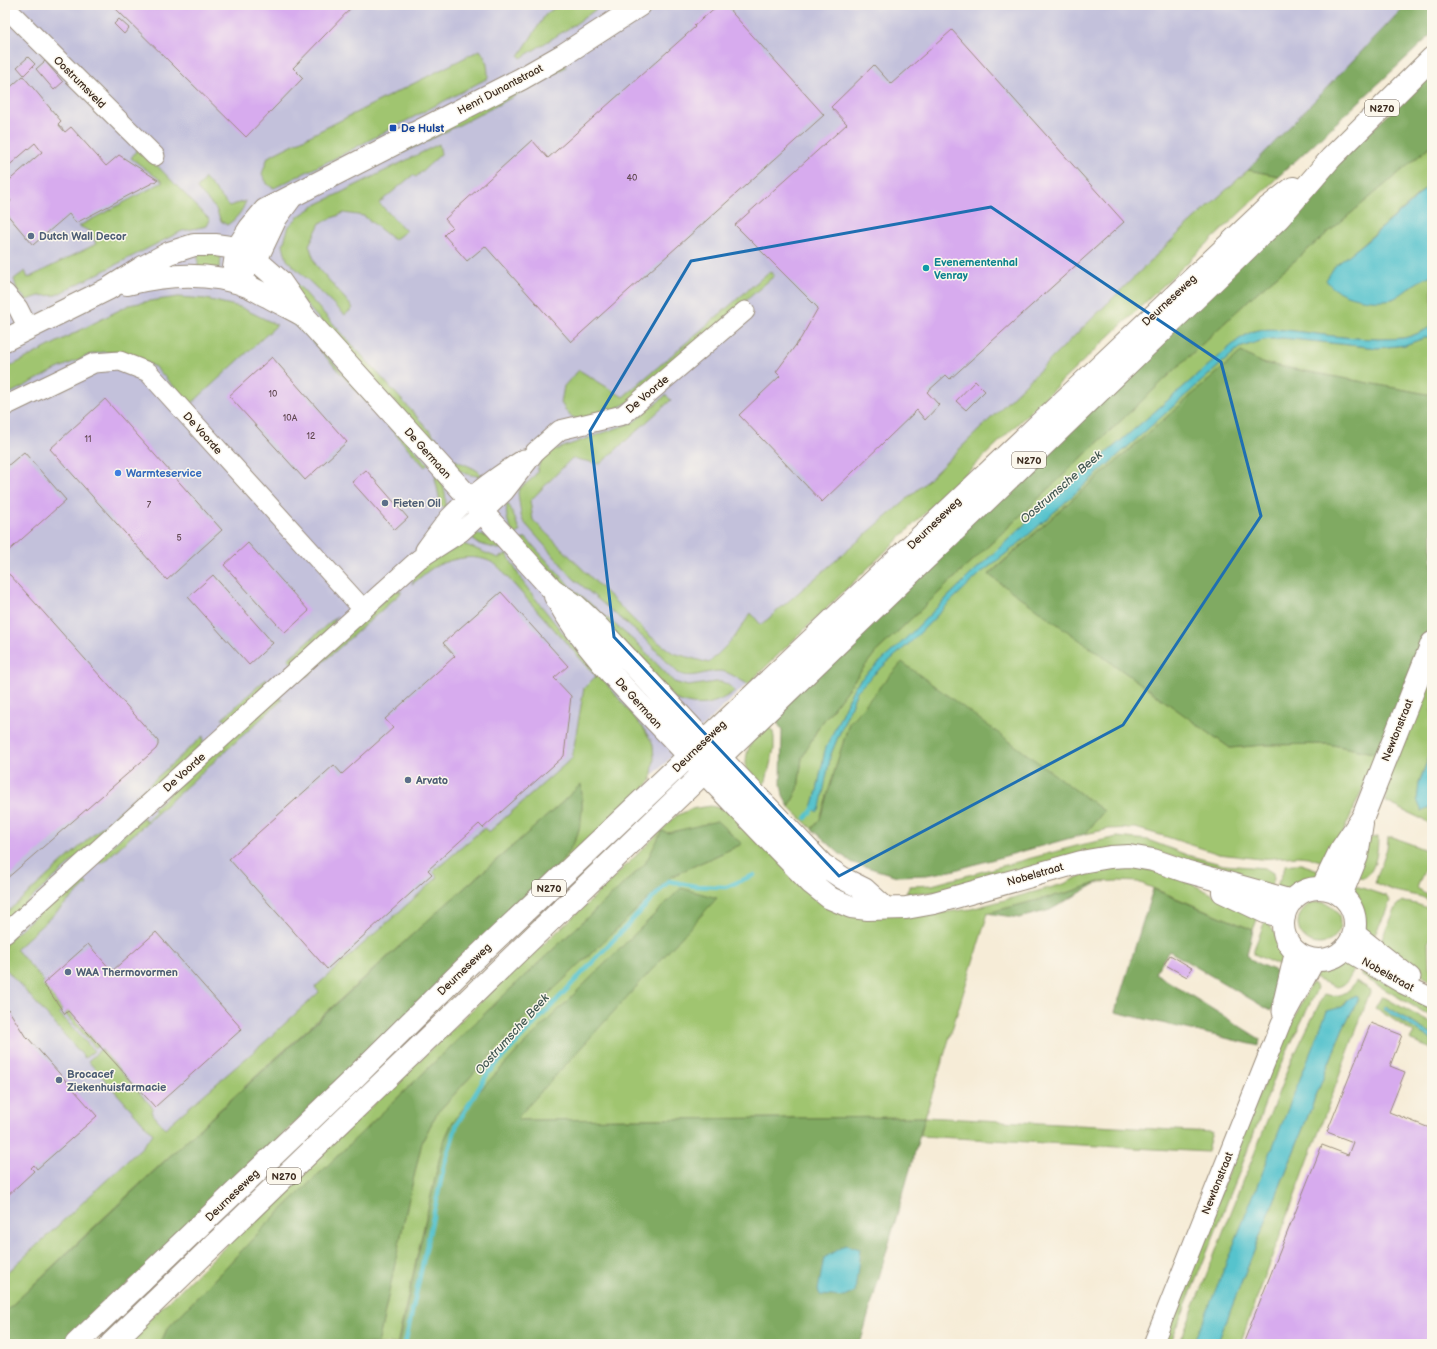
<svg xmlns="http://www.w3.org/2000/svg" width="1437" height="1349" font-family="'Balsamiq Sans',sans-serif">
  <rect width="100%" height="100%" fill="#fbf7ec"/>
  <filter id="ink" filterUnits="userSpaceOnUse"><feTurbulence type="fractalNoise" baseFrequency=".025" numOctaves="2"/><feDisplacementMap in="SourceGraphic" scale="8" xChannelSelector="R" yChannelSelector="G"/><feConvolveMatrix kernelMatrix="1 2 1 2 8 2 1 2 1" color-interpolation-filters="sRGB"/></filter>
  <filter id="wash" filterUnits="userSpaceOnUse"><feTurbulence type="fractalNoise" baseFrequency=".012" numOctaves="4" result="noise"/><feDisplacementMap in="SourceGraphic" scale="16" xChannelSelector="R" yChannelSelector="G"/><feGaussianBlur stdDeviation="0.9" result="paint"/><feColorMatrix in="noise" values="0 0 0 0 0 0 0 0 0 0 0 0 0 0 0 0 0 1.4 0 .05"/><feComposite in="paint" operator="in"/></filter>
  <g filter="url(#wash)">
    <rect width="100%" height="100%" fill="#f6ecd7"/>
    <path fill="#c3c1db" d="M5 5H1432V21L465 957 5 1344Z"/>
    <path fill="#a0c570" stroke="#6e7847" d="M559 5H575L576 6 578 5H602L574 25 521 58 519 56 546 14Z
      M480 50C487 59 488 67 488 78L341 155 274 188 268 185 262 174 268 157Z
      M563 63 566 67C498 107 427 141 356 176L355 173Z
      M439 144 441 154 416 177 413 175 379 203 406 231 394 240 364 216 344 213 320 223 309 245 316 265 353 308 345 315 287 260 283 245 289 226 299 216 316 205Z
      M1432 145V182C1401 212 1369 239 1336 266L1368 299H1393L1419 281 1432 275V326C1424 331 1413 336 1404 338 1373 341 1340 337 1309 333 1292 331 1272 327 1254 331 1249 333 1243 337 1238 340L1039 511 968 577 897 647 863 677 854 687 825 750 817 791 812 808 827 773 831 754 838 737 857 691 873 675 912 641 952 600 981 573 1017 545 1239 348 1263 340 1282 338 1378 348 1405 345 1432 335V395L1262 363 1241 352 1067 504 989 574 1230 748 1264 745 1328 744 1378 754 1329 864 1308 857 1298 856 1260 859 1219 854 1164 836 1135 828 1109 829 1085 834 1104 811 849 723 820 819 812 829 789 807 798 789 802 758 818 728 875 653 1254 295Z
      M139 147 210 220 207 226 182 231 56 295 39 296 27 300 17 290 14 279 25 271 28 278 96 244 91 232 79 226 163 182 131 158Z
      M1248 170 1279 176 1061 382 748 684C739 680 729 671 719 671 704 671 692 680 678 673L646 640 574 579 523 521 521 515 518 493 519 489 533 478 537 472 540 461 549 452 634 422 666 395 671 400 600 464 572 458 530 501 533 520 650 636 673 653 709 663 734 638 751 613 761 625 923 485 1179 233Z
      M205 178 229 206 246 201C242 212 236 219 227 225L221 221 216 209 197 189Z
      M198 252 219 254 221 258 220 267 198 271Z
      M770 271 774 276 631 401 609 412 578 420 569 415 561 403 564 386 579 370 623 397Z
      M288 276 301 288 446 449 440 454 284 280Z
      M178 297 206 299 240 307 277 325 191 404 155 367 132 355 117 352H102L89 355 55 370 5 396V369L129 305 150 301Z
      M279 314 296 322 428 464 425 467 307 336 294 324Z
      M455 460C466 466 474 466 483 476 469 476 461 473 451 464Z
      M437 475C445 486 447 496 445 508L441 506 435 478Z
      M507 503C514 511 515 522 520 531L515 536C508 525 505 516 507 503Z
      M476 534C487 536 495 539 502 548L498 549 476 543 471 535Z
      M526 538 573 589 639 645 674 682 688 686 716 682H722L727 684 735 691C715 705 698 709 675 699L519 541Z
      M462 544C466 544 491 556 499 558L507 554 522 581 531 593 574 647 598 673 643 728 652 742 653 746 654 758 651 781 549 878C557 866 567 855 574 842 583 825 583 803 581 785 533 830 482 871 434 915 289 1045 145 1177 5 1312V1275L141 1148 153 1134 88 1061 101 1049 153 1108 151 1112 165 1128 266 1041 319 992 315 987 438 877 433 872 484 828 489 832 572 758 584 688 596 676 508 578C504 573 499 566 493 563 475 553 452 558 434 567 426 572 419 579 412 584L416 570C431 560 447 555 462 544Z
      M394 591H401V593L305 678 304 673Z
      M337 616 331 628 292 663 288 659Z
      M1432 677V749L1419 782 1422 812 1432 805V827L1426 821 1386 802 1387 776Z
      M266 679 268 684 229 720 222 719Z
      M275 697 283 699 101 864 98 859 143 817 146 821 155 812 153 809Z
      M764 721 773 732 774 737V749L766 781 759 790C756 786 751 782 749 777 740 757 753 737 764 721Z
      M203 736V744L5 922V914Z
      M711 806 728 810 817 896 931 914 971 909 1064 884 1088 872 1127 866 1160 872 1194 885 1258 917 1253 930 1138 882 1119 881 1099 882 1070 892 988 913 925 1117 1212 1132 1207 1152 920 1136 925 1117 518 1120 519 1116 681 889 530 1038 467 1104 452 1123 443 1143 397 1344H378L408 1202 422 1142 437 1113 533 1009 672 876 742 844 691 828 668 833 662 832 645 864 504 995 267 1224 167 1329 160 1344H129V1339L478 1004 583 908 676 816 691 809Z
      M1117 837 1148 840 1187 855 1224 865 1265 868 1273 873 1274 879 1270 888 1148 849 938 892 906 893 910 886 932 885 1076 846Z
      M1378 837C1378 849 1376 873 1363 878L1356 876 1370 838Z
      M1388 837H1393L1431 852 1417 888 1432 897V902L1422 897 1395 891 1375 883 1387 848Z
      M1294 864H1301L1324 872 1320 877 1290 891 1275 890 1286 865Z
      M80 876 87 884 16 949 41 978 62 1010 59 1013 94 1051 85 1058 5 968V943Z
      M1353 885 1386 896 1390 901 1385 914 1372 940 1365 933Z
      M1298 923a21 21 0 1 1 42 0a21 21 0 1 1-42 0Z
      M1403 902C1413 903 1423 905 1432 911V937L1428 941 1429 967 1432 971V983L1386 947 1379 944 1398 904Z
      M1265 921C1281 938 1284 946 1286 969L1254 954V949Z
      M1344 962 1356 966C1352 974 1347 986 1337 987L1313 978C1324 967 1329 964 1344 962Z
      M1362 969 1432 1006V1017L1362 976Z
      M1356 981 1371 990 1240 1344H1217L1343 1028 1358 1000 1349 998 1342 1006 1194 1344H1179L1289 1066 1324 994C1339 998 1348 994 1356 981Z
      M1311 983 1314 984 1317 988 1316 991 1275 1077 1239 1173 1170 1344H1161L1258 1096Z
      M1382 996 1432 1024V1035L1386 1006 1384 1009 1432 1040V1049L1411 1041 1410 1040 1414 1033 1375 1008Z
      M68 1011 99 1046 96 1048 65 1014Z"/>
    <path fill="#80aa62" stroke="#5e6a40" d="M1406 5H1432V34L1279 176 1248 170Z
      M1432 73V145L1254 295 875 653 818 728 802 758 798 789 789 807 783 795 781 784 782 730 777 722 779 719 775 714 1345 156Z
      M1241 352 1262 363 1432 395V622L1424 637 1378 754 1328 744 1264 745 1230 748 989 575 1067 504Z
      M902 662 1104 811 1085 834 951 871 926 875 897 876 853 863 840 854 812 829 820 819 849 723Z
      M581 784C583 803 583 825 574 842 567 855 557 866 549 878L65 1344H5V1312L184 1143 436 913 556 808Z
      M717 821 742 844 672 876 533 1009 437 1113 422 1142 408 1202 378 1344H160L167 1329 267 1224 504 995 645 864 662 831 668 833Z
      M1099 882 1050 910 1019 918 987 913 1070 892Z
      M681 888 717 898 519 1116 518 1120 925 1117 860 1344H398L443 1143 452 1123 467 1104 530 1038Z
      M1153 889 1253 930 1247 954 1252 961 1285 975 1271 1011 1169 951 1155 973 1260 1039 1259 1046 1115 1012Z"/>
    <path fill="#56c3cd" stroke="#487676" d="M1432 182V275C1427 277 1422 279 1418 282 1411 286 1399 297 1392 299 1373 303 1337 298 1326 280L1335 266 1367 241 1411 203Z
      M1432 326V335L1405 345 1378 348 1282 338 1263 340 1239 348 1017 545 981 573 952 600 912 641 873 675 857 691 831 754 820 808 817 812 812 808 817 791 825 750 854 687 863 677 897 647 968 577 1039 511 1238 340C1243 337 1249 333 1254 331 1272 327 1292 331 1309 333 1340 337 1373 341 1404 338 1413 336 1424 331 1432 326Z
      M1432 749V805L1422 812 1417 800 1419 783Z
      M1356 995 1358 1000 1343 1028 1217 1344H1194L1327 1011 1342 1007 1349 998Z
      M1386 1006 1432 1035V1040L1383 1009Z
      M845 1245 860 1249 855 1292 844 1297 820 1295 818 1290 824 1258Z"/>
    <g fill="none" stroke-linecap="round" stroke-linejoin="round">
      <path stroke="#56c3cd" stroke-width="4.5" d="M806 818 816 805
        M405 1344 445 1162 457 1124 488 1073 669 881 695 886 726 887 754 875"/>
    </g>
    <g id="blocks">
      <path fill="#d7abee" d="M112 5H354L293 68 303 78 246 137Z
        M718 5H725L824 115 571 342 485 246 467 261 444 235 452 227 445 219 532 140 548 158 695 27 694 26Z
        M119 19 129 28 124 34 114 24Z
        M952 30 1124 222 950 379 946 375 927 392 939 405 925 420 917 410 822 502 739 415 780 376 776 372 801 338 818 308 735 225 847 124 831 107 874 65 891 84Z
        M28 57 35 64 24 75 17 67Z
        M45 61 63 82 54 90 36 69Z
        M23 76 61 121 58 124 65 132 71 127 106 166 119 155 158 180 76 223 69 214 33 245 5 212V206L11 201 5 194V184L42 152 35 143 5 169V92Z
        M272 357 347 442 305 480 229 396Z
        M975 381 985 391 966 410 956 401Z
        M105 399 222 530 167 580 50 449Z
        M24 452 66 500 5 554V468Z
        M366 470 408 518 395 530 352 482Z
        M248 543 309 611 285 633 224 565Z
        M5 573 10 575 37 605 158 741V745L156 749 5 880Z
        M213 575 273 643 249 665 188 597Z
        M501 592 568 666 554 678 571 696 564 756 483 828 479 824 428 870 432 874 327 969 229 859 334 765 342 774 393 728 385 719 455 656 443 643Z
        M156 932 242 1029 155 1107 68 1011 65 1014 51 994 43 984 88 944 112 971Z
        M1170 955 1192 968 1187 977 1164 964Z
        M8 1009 25 1036 27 1039 28 1038 97 1116 37 1169 34 1165 31 1168 34 1171 5 1198V1012Z
        M1371 1023 1402 1035 1390 1066 1405 1072 1389 1112 1432 1129V1344H1243L1322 1145 1348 1155 1353 1142 1327 1132Z"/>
    </g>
  </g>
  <g filter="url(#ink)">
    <use href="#blocks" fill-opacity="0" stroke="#988b7a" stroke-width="1"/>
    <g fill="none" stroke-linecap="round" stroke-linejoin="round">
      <g stroke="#988b7a" stroke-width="21">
        <path id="street" d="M5 7 155 156
          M5 293 18 308 28 328
          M5 406 94 363 120 361 148 372 363 609
          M425 550C433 539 441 528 449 518 471 494 497 476 524 459
          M1354 932 1411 977
          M5 934 419 559 461 532 482 513 504 492 535 452 560 430 623 415 745 311
          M1344 949 1403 984 1432 998
          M1282 1012 1283 1001 1295 950
          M1153 1344 1281 1023 1316 959"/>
      </g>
      <g stroke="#988b7a" stroke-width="24">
        <path id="secondary" d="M244 270 256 260 276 218 290 199
          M232 281 237 248 250 228 265 210 521 79 563 55 640 5
          M127 284C167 274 210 271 250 287 256 290 262 294 269 297 280 303 290 308 301 314
          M5 340 108 289 143 267 169 253 194 245H215L237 248 256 260 280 281 305 317 552 589 575 605 597 626 704 741 823 865 844 879 864 889 885 908
          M555 596C588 657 642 705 689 756 729 799 770 841 811 883L830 898 851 907 868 909 906 908 934 903 1081 862 1110 857 1129 856 1153 860 1185 871 1292 901
          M1322 888 1340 851 1363 817 1432 643
          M1283 924a36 36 0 1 1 72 0a36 36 0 1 1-72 0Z
          M1223 892 1265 912 1284 917
          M1341 895 1357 856 1362 824"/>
      </g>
      <g stroke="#988b7a" stroke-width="24">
        <path id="primary" d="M76 1344 347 1085 462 971 1266 209 1293 188
          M111 1344C499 968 890 594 1279 218L1331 158 1432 58"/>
      </g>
      <use href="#street" stroke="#fff" stroke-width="19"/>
      <use href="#secondary" stroke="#fff" stroke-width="22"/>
      <use href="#primary" stroke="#fff" stroke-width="22"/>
    </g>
  </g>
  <path fill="none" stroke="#1f6fb2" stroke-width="3" stroke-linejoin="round" d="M991 207 1221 362 1261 516 1123 725 839 876 614 637 590 431 691 261Z"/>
  <rect fill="#1a4fb4" stroke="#fbf7ec" stroke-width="1.5" x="389" y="124" width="8" height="8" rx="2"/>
  <g fill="#5c6f8a" stroke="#fbf7ec" stroke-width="1.5">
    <circle cx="31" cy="236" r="4"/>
    <circle cx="385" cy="503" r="4"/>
    <circle cx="408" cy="780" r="4"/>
    <circle cx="68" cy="972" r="4"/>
    <circle cx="59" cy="1080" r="4"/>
  </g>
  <circle fill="#0f9aa8" stroke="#fbf7ec" stroke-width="1.5" cx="926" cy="268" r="4"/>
  <circle fill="#3f7fe0" stroke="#fbf7ec" stroke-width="1.5" cx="118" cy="473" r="4"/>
  <g text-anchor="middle" stroke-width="3" stroke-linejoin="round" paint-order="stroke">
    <g font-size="9" fill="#624a52">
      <text x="632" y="181">40</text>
      <text x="273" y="397">10</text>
      <text x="290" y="421">10A</text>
      <text x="311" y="439">12</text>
      <text x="88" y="442">11</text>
      <text x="149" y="508">7</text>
      <text x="179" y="541">5</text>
    </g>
    <g fill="#fbf7ec" stroke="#75685c" stroke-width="1">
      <rect x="1365" y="100" width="34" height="16" rx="3"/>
      <rect x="1012" y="452" width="34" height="16" rx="3"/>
      <rect x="532" y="880" width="34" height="16" rx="3"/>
      <rect x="267" y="1168" width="34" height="16" rx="3"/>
    </g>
    <g font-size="10" font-weight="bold" fill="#3b2a1e">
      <text x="1382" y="112">N270</text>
      <text x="1029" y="464">N270</text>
      <text x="549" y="892">N270</text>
      <text x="284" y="1180">N270</text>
    </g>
    <g font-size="11" fill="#3b2a1e" stroke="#fbf7ec">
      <text transform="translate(80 82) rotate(45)" y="4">Oostrumsveld</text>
      <text transform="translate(500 89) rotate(-28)" y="4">Henri Dunantstraat</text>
      <text transform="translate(1169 300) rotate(-43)" y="4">Deurneseweg</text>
      <text transform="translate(647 394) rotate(-40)" y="4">De Voorde</text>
      <text transform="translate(203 433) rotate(48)" y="4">De Voorde</text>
      <text transform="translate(428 453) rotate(48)" y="4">De Germaan</text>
      <text transform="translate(934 523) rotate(-44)" y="4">Deurneseweg</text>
      <text transform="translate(639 703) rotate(48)" y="4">De Germaan</text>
      <text transform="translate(1397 730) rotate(-68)" y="4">Newtonstraat</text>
      <text transform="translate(699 746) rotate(-44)" y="4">Deurneseweg</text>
      <text transform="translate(184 772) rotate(-42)" y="4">De Voorde</text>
      <text transform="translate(1035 874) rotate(-16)" y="4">Nobelstraat</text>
      <text transform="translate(464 969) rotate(-44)" y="4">Deurneseweg</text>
      <text transform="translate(1388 974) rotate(29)" y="4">Nobelstraat</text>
      <text transform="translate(1217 1183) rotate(-68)" y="4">Newtonstraat</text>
      <text transform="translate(232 1195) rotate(-44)" y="4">Deurneseweg</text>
    </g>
    <g font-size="11" font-weight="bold" fill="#164399" stroke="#fbf7ec" text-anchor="start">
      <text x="401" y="132">De Hulst</text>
    </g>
    <g font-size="11" font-weight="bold" fill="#4e5e75" stroke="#fbf7ec" text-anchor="start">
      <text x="39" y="240">Dutch Wall Decor</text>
      <text x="393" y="507">Fieten Oil</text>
      <text x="416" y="784">Arvato</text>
      <text x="76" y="976">WAA Thermovormen</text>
      <text x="67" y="1078">Brocacef<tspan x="67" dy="13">Ziekenhuisfarmacie</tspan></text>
    </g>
    <g font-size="11" font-weight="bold" fill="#0d838f" stroke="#fbf7ec" text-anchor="start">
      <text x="934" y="266">Evenementenhal<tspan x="934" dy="13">Venray</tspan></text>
    </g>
    <g font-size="11" font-weight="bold" fill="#366cbe" stroke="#fbf7ec" text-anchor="start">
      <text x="126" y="477">Warmteservice</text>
    </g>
    <g font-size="12" font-style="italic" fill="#435853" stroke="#fbf7ec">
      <text transform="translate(1061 487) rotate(-41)" y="4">Oostrumsche Beek</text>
      <text transform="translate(512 1034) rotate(-48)" y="4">Oostrumsche Beek</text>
    </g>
  </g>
  <rect width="1437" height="1349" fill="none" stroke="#fbf7ec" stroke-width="20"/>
</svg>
